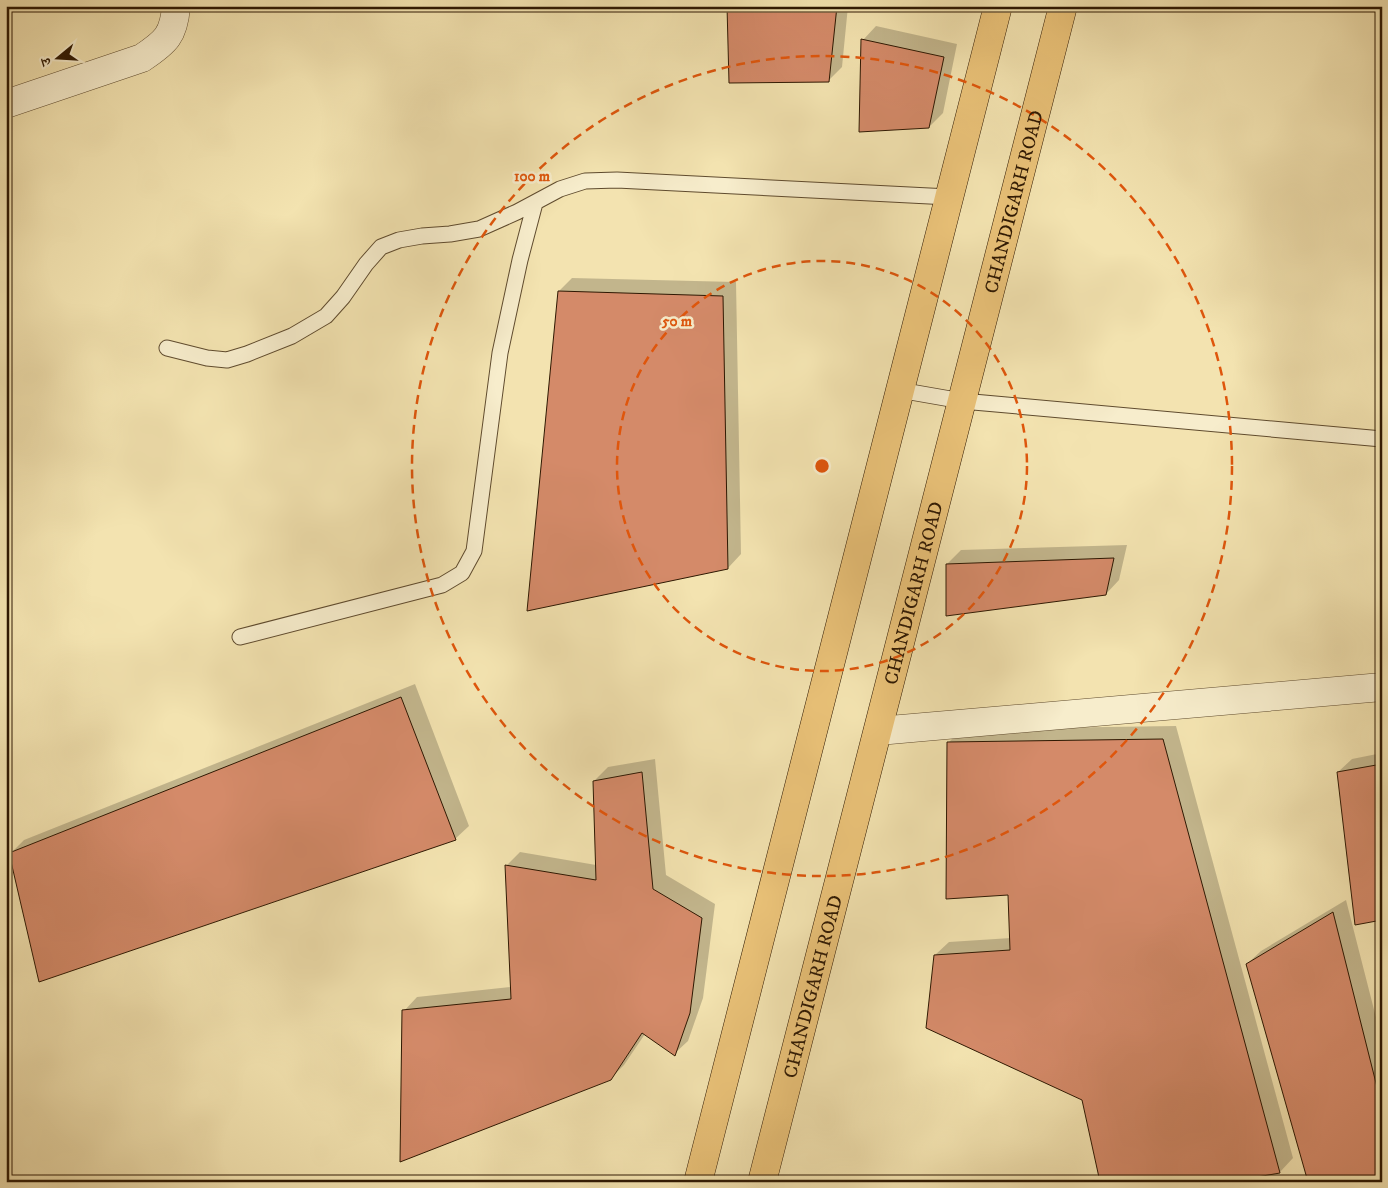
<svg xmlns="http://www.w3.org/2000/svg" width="1388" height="1188" font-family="'IM FELL DW Pica','Noto Serif Devanagari',serif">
  <rect width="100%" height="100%" fill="#f3e3b0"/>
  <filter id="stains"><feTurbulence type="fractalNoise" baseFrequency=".004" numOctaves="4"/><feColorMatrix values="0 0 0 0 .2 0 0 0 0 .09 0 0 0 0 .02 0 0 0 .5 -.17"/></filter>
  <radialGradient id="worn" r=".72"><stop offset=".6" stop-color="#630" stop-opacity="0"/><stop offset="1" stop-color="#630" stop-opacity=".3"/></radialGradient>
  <path fill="#0003" d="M728 6H848L842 67 828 81Z
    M876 26 957 44 943 113 929 127 863 40Z
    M572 278 736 282 741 554 728 568 559 291Z
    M1127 545 1119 580 1106 594 947 564 961 550Z
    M415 684 469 826 455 839 11 853 24 840Z
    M1176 726 1293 1158 1280 1172 1221 1182 1083 1099 935 955 949 942 1011 938 1010 894 948 743 962 729Z
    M1382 753V919L1338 772 1352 759Z
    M655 759 666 875 715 904 703 998 688 1041 674 1054 645 1034 624 1065 610 1079 404 1011 417 997 511 987 507 865 520 852 596 865 594 781 608 767Z
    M1346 900 1382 1041V1182L1247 964 1261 951Z"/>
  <path fill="#d48a69" stroke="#2e1802" d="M727 6H837L829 82 729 83Z
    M861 39 944 57 929 128 859 132Z
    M558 291 723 296 728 569 527 611Z
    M1114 558 1106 595 946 616V564Z
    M401 697 456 840 39 982 9 853Z
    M1163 739 1280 1173 1228 1182H1100L1082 1100 926 1028 934 955 1010 950 1008 895 946 899 947 742Z
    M1382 764V920L1355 925 1337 772Z
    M642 772 653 889 702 918 690 1013 675 1056 642 1033 611 1080 400 1162 402 1010 511 999 505 865 596 880 593 781Z
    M1333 912 1382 1107V1182H1308L1246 964Z"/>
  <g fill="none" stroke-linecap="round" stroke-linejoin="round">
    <g stroke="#5f4b2e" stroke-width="17">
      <path id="lane" d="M167 348 207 358 227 360 247 354 292 336 326 316 343 297 366 264 381 247 399 240 422 236 450 234 479 229 517 212 560 189 585 181 617 180 949 197
        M899 390 962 401 1382 439
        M240 637 442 585 462 573 474 551 500 353 520 260 535 203"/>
    </g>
    <g stroke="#5f4b2e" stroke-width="29">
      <path id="street" d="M6 104 142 58C166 42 174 35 176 6
        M878 731 1382 687"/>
    </g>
    <g stroke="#2e1802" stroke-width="29">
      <g id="primary">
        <path d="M698 1182 998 6"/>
        <path id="s1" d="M762 1182 1063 6"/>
      </g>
    </g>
    <use href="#lane" stroke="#f7edcc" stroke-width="15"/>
    <use href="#street" stroke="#f7edcc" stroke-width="28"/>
    <use href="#primary" stroke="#eac278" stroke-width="28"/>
  </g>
  <g fill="none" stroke="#df560c" stroke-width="2.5" stroke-dasharray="9 6">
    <circle cx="822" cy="466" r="205"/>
    <circle cx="822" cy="466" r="410"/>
  </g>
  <g text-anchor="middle" stroke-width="5" stroke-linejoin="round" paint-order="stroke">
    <g font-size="19" fill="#2e1802" stroke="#f7edcc">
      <text dy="7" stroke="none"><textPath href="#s1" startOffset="1012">CHANDIGARH ROAD</textPath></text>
      <text dy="7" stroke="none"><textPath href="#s1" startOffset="608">CHANDIGARH ROAD</textPath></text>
      <text dy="7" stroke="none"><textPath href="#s1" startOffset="202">CHANDIGARH ROAD</textPath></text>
    </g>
  </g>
  <circle cx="822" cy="466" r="8" fill="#df560c" stroke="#f7edcc" stroke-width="2.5"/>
  <g font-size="15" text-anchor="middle" font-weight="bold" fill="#df560c" stroke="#f7edcc" stroke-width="5" stroke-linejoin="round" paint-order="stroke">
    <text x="532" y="181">100 m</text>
    <text x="677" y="326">50 m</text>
  </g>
  <rect width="1388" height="1188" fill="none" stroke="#f3e3b0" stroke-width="25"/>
  <rect x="8" y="8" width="1373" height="1173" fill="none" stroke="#2e1802" stroke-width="2.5"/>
  <rect x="12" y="12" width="1363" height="1163" fill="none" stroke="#2e1802"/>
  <g transform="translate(58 58) rotate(252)" stroke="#f7edcc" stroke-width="4" paint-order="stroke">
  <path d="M0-4L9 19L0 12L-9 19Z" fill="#2e1802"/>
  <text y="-8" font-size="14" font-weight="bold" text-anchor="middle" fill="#2e1802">उ</text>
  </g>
  <rect width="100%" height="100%" filter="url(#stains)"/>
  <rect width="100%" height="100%" fill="url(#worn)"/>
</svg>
